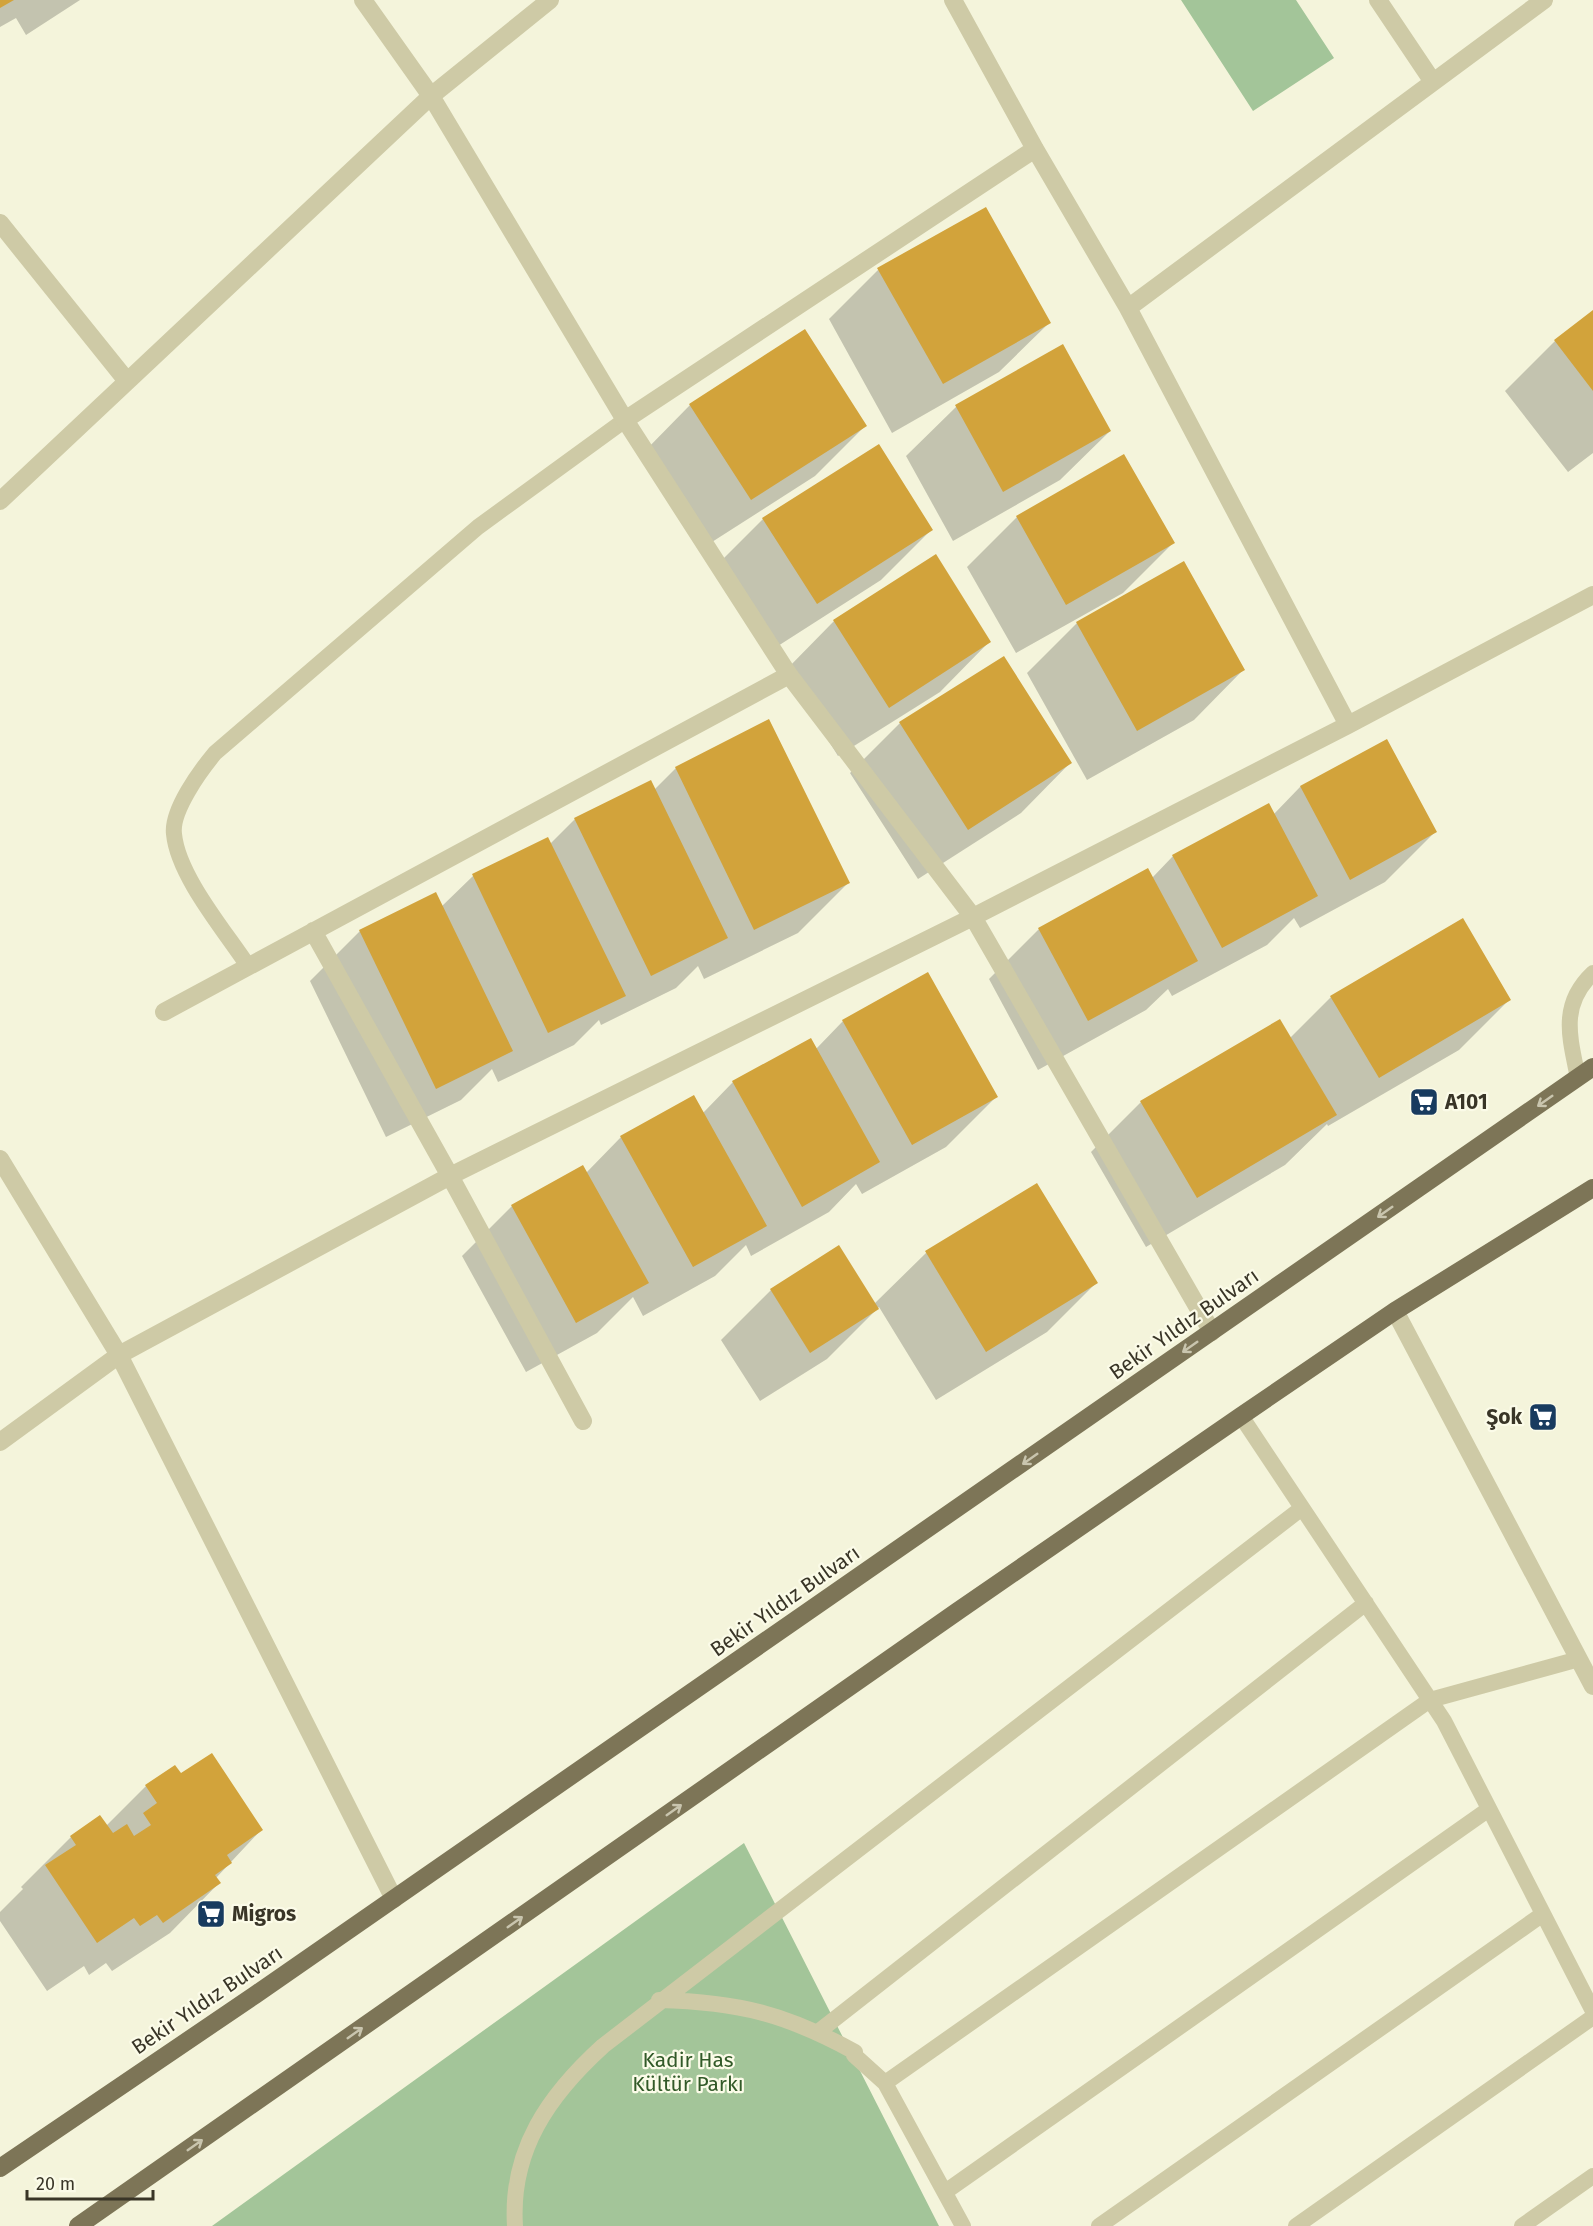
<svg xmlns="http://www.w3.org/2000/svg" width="1593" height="2226" font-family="'Fira Sans',sans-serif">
  <rect width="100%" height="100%" fill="#f4f4db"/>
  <path fill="#a3c599" d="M1181 0H1296L1334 58 1253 111Z
    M744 1843 939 2226H212Z"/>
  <path fill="#0003" d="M0 0H80L26 35 16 18 0 27Z
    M878 270 1049 323 999 372 892 433 829 319Z
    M1593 311V453L1568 472 1505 391 1555 341Z
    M1062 346 1110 431 1060 480 953 541 906 456 956 407Z
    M690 405 865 426 815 476 701 549 641 455Z
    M1017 517 1173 543 1123 593 1016 653 967 567Z
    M763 519 931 530 881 580 767 653 713 569Z
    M834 621 989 642 940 692 838 756 785 671Z
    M1077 623 1243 670 1194 720 1087 780 1027 673Z
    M900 723 1070 763 1021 813 918 879 850 773Z
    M1386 741 1435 832 1385 882 1300 928 1294 918 1267 945 1172 996 1168 989 1146 1010 1038 1070 989 979 1039 929 1152 878 1173 856 1273 815 1300 787Z
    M676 768 848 883 798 933 704 979 698 966 676 988 601 1025 599 1020 574 1045 498 1082 492 1069 461 1100 386 1137 310 981 360 931 441 907 473 876 548 839 550 844 575 819 654 790Z
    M1331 997 1509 1000 1459 1050 1328 1126 1327 1124 1285 1165 1146 1247 1091 1152 1141 1102 1290 1038Z
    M843 1021 996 1097 946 1147 862 1194 856 1184 829 1212 751 1256 746 1245 715 1276 643 1316 633 1297 597 1333 526 1372 462 1256 512 1206 586 1173 621 1137 703 1113 733 1082 816 1049Z
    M926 1253 1096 1283 1047 1332 936 1400 879 1307 827 1359 760 1401 721 1340 771 1290 874 1304Z
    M175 1767 180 1775 261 1830 216 1878 219 1883 170 1933 112 1971 106 1963 89 1975 84 1966 47 1991 0 1921V1912L23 1889 21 1887 71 1837 106 1826 146 1786Z"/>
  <path fill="#d2a33b" d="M0 0H14L0 8Z
    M986 207 1051 323 943 384 877 268Z
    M1593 310V391L1554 340Z
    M805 329 867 426 751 500 689 404Z
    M1063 344 1111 431 1003 492 955 405Z
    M879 444 933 530 817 604 762 518Z
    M1124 454 1175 543 1066 605 1016 516Z
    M936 554 991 642 889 708 833 620Z
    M1184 561 1245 670 1137 731 1076 622Z
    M1004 656 1072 763 968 830 899 722Z
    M769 719 850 883 754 930 675 767Z
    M1387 739 1437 832 1350 880 1300 786Z
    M651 780 728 938 651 976 574 818Z
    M1269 803 1318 896 1222 948 1172 855Z
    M548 837 626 996 548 1033 472 874Z
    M1148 868 1198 961 1088 1021 1038 928Z
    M436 892 513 1051 436 1089 359 930Z
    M1463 918 1511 1000 1379 1078 1330 996Z
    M928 972 998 1097 912 1145 842 1020Z
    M1280 1019 1337 1115 1197 1198 1140 1101Z
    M811 1038 880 1162 802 1207 732 1081Z
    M694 1095 767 1226 693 1267 620 1136Z
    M583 1165 649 1283 576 1323 511 1205Z
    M1037 1183 1098 1283 986 1352 925 1251Z
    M839 1245 879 1309 810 1353 770 1289Z
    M212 1753 263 1830 227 1855 232 1863 215 1875 221 1883 163 1923 157 1915 140 1926 134 1918 97 1943 45 1865 76 1845 70 1836 100 1815 113 1833 127 1824 134 1836 151 1825 143 1813 157 1803 145 1785 175 1765 181 1773Z"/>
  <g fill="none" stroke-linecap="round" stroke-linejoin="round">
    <path stroke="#cecaa6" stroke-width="16" d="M248 966C225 931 178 876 174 834 171 811 200 771 215 753L478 527 625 420
      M1578 1078C1570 1038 1559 1005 1593 973
      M1241 1416 1444 1721 1593 2011
      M659 2000C739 2002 786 2014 855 2052L854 2055 885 2083 963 2226
      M818 2032 1366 1603
      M885 2083 1430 1700 1579 1659
      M945 2192 1489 1809
      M515 2226C510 2150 549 2095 603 2046L1302 1508
      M1099 2226 1543 1914
      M1296 2226 1593 2017
      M1522 2226 1593 2176"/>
    <path stroke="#cecaa6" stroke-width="18" d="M363 0 431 96 625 420 789 675 973 917 1212 1332
      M953 0 1035 149 1128 308 1348 725
      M1378 0 1433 82
      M0 223 127 381
      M1128 308 1544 0
      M625 420 1035 149
      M0 501 431 96 550 0
      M313 931 450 1176 583 1421
      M164 1012 789 675
      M0 1159 119 1355 394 1899
      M1395 1311 1593 1686
      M0 1442 119 1355 450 1176 973 917 1348 725 1593 595"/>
    <path stroke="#7d7557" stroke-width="18" d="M0 2168 255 1995 1593 1067
      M78 2226 958 1611 1241 1416 1395 1311 1593 1188"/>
  </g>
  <defs><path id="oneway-shaft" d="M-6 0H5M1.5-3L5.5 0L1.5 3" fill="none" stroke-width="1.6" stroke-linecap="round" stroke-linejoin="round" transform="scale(1.5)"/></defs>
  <g stroke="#c9c5ae">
    <use href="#oneway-shaft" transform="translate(1545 1101) rotate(145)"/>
    <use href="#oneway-shaft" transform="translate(1385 1212) rotate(145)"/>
    <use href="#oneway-shaft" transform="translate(1190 1347) rotate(145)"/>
    <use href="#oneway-shaft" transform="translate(1030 1459) rotate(145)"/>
    <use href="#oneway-shaft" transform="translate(674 1810) rotate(-35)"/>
    <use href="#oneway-shaft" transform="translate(515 1922) rotate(-35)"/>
    <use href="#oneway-shaft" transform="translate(355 2033) rotate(-35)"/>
    <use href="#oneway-shaft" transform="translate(195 2145) rotate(-35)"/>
  </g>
  <defs>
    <g id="supermarket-square" transform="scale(1.5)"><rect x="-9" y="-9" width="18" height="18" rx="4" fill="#183b5f" stroke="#fbfbe8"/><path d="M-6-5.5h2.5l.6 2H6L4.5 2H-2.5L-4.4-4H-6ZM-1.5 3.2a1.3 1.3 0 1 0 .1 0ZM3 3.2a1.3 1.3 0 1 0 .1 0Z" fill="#fff"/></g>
  </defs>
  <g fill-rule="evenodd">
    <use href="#supermarket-square" x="1424" y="1102"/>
    <use href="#supermarket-square" x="1543" y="1417"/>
    <use href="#supermarket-square" x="211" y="1914"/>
  </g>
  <g text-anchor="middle" stroke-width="4.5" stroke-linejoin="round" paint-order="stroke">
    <g font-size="21" font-weight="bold" fill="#393527" stroke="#fbfbe8" text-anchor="start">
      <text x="1445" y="1109">A101</text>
      <text x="1522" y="1424" text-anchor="end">Şok</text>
      <text x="232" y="1921">Migros</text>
    </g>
    <g font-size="21" fill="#393527" stroke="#fbfbe8">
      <text transform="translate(1184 1324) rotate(-35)" y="7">Bekir Yıldız Bulvarı</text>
      <text transform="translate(785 1601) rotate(-35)" y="7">Bekir Yıldız Bulvarı</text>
      <text transform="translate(207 2000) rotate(-34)" y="7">Bekir Yıldız Bulvarı</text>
    </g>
    <g font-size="21" fill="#325a28" stroke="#fbfbe8">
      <text x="688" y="2067">Kadir Has<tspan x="688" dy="24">Kültür Parkı</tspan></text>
    </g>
  </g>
  <path d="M27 2190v9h126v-9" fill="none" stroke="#393527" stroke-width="3"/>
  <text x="36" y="2190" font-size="18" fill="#393527" stroke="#fbfbe8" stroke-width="4.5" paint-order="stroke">20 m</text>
</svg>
